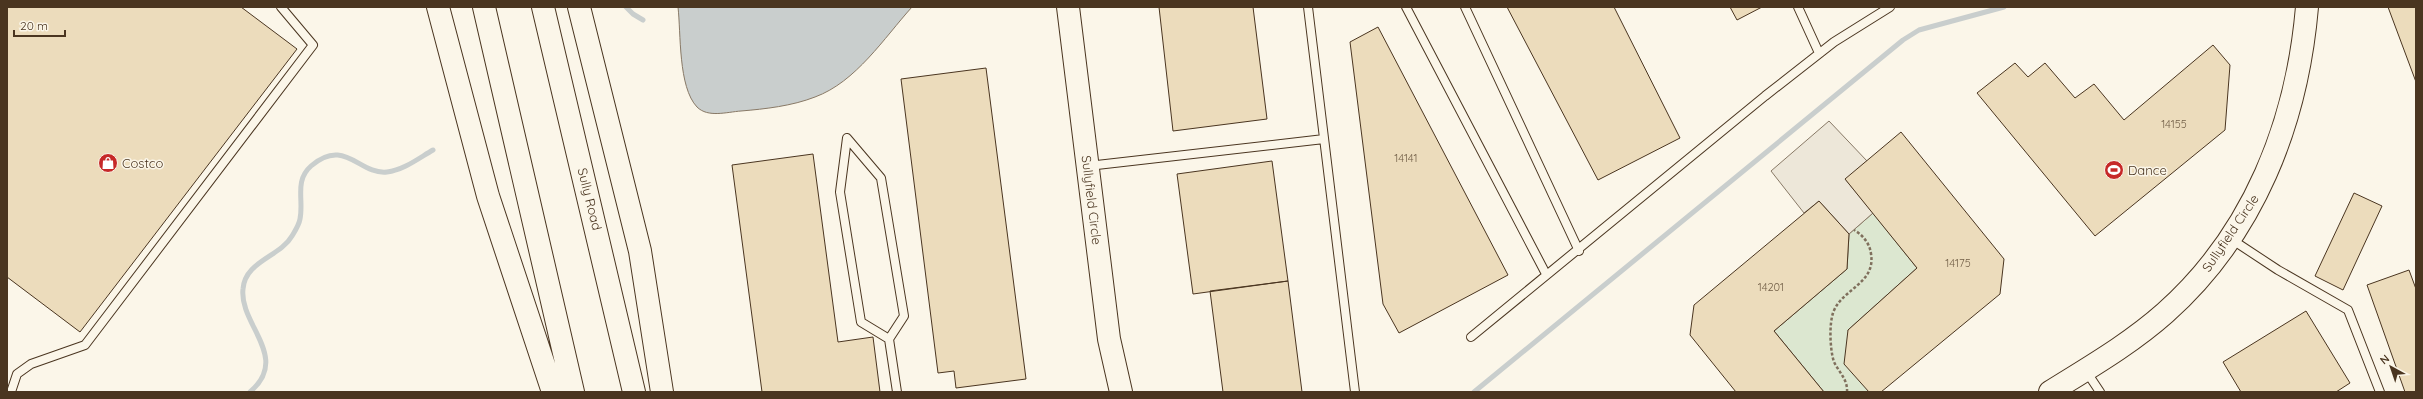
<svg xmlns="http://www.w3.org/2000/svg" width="2423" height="399" font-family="Quicksand,sans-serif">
  <rect width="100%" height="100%" fill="#fbf6e9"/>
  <path fill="#dce7d0" stroke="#887966" d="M1873 213 1917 268 1848 330 1869 392H1824L1774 331 1847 269 1849 234Z"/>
  <path fill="#ede7d9" stroke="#887966" d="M1829 121 1867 161 1846 180 1873 213 1849 234 1819 201 1804 213 1771 171Z"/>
  <path fill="#c9cecd" stroke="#887966" d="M678 7H912C884 38 856 82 815 97 792 106 765 109 741 111 727 112 708 118 697 107 678 87 681 33 678 7Z"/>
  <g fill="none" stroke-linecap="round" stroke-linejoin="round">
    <path stroke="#c9cecd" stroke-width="5" d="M626 7 633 14 643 20
      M250 392C291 357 239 325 243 289 245 261 280 257 292 236 295 231 299 225 300 219 304 200 294 181 311 166 345 137 359 175 387 172 404 170 419 158 433 150
      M1474 392 1903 40 1919 30 2004 7"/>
  </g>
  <path fill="#ecdcbc" stroke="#4a3520" d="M7 7H241L297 49 80 332 7 277Z
    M1159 7H1253L1267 119 1173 131Z
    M1507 7H1614L1680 138 1598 180Z
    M1730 7H1762L1737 20Z
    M2388 7H2416V82Z
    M1378 27 1508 275 1399 333 1383 304 1350 42Z
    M2213 45 2230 65 2225 130 2095 236 1977 93 2015 63 2028 77 2045 63 2075 98 2094 84 2124 120Z
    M986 68 1026 379 956 388 954 371 938 373 901 79Z
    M1901 132 2004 259 2000 294 1881 392H1869L1844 364 1848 330 1917 268 1845 179Z
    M813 154 838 342 873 337 880 392H762L732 165Z
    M1272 161 1288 281 1193 294 1177 174Z
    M2354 193 2382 206 2343 290 2315 276Z
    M1819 201 1849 234 1847 269 1774 331 1824 392H1736L1690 335 1694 305Z
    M2409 270 2416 289V392H2405L2367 285Z
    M1288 281 1302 392H1223L1210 291Z
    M2306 311 2350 383 2336 392H2241L2223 362Z"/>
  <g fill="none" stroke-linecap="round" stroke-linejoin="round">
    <g stroke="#4a3520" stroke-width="10">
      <path id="lane" d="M1308 7 1355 392
        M1406 7 1546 274
        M1465 7 1579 251
        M1798 7 1819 53
        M1088 166 1324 139
        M2231 239 2278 270 2348 310 2380 392
        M1471 337 1765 96 1834 42 1890 7
        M889 339 861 322 840 192 847 138 881 178 904 316 889 339 897 392
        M2086 371 2100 392
        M11 392 17 374 31 364 85 345 313 45 281 7"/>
    </g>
    <g stroke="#4a3520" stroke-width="24">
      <path id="secondary" d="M1068 7 1109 339 1121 392
        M2050 392C2090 367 2130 344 2165 313 2254 234 2297 123 2307 7"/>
    </g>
    <g stroke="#4a3520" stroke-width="24">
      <path id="highway" d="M438 7 488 196 553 392
        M484 7 573 392
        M543 7 634 392
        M579 7 640 251 662 392"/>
    </g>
    <path stroke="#7f6f5c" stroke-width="2.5" stroke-dasharray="3 2" stroke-linecap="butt" d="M1847 392C1848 380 1839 372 1834 362 1830 350 1829 325 1833 313 1841 289 1876 284 1871 254 1870 244 1863 235 1854 230"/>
    <use href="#lane" stroke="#fbf6e9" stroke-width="8"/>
    <use href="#secondary" stroke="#fbf6e9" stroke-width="22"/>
    <use href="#highway" stroke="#fbf6e9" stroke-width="22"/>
  </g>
  <defs>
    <g id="shop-disc" transform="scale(1)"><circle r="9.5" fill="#c62828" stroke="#fbf6e9"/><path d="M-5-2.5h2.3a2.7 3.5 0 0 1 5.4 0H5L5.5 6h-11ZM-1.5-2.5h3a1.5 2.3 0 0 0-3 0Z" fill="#fff"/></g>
    <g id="stadium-disc" transform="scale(1)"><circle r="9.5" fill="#c62828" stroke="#fbf6e9"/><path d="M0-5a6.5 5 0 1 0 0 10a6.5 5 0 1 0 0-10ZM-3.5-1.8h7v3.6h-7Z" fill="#fff"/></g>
  </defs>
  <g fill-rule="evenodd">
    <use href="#shop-disc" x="108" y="163"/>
    <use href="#stadium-disc" x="2114" y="170"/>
  </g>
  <g text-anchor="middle" stroke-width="3" stroke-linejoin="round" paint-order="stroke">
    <g font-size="11" fill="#725f47">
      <text x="2174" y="128">14155</text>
      <text x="1406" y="162">14141</text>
      <text x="1958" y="267">14175</text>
      <text x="1771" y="291">14201</text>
    </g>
    <g font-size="13" fill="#4a3520" stroke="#fbf6e9" text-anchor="start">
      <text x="122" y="168">Costco</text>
      <text x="2128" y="175">Dance</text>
    </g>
    <g font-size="13" fill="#4a3520" stroke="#fbf6e9">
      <text transform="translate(590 199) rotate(76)" y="5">Sully Road</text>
      <text transform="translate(1092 200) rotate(83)" y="5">Sullyfield Circle</text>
      <text transform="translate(2230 233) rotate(-56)" y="5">Sullyfield Circle</text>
    </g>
  </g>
  <rect width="2423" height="399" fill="none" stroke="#4a3520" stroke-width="16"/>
  <g transform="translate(2391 367) rotate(320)" stroke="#fbf6e9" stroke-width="3" paint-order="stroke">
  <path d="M0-3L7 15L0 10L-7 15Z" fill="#4a3520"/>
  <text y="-6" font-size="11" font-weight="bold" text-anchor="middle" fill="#4a3520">N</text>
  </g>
  <path d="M14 30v6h51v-6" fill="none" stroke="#4a3520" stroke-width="2"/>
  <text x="20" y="30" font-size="12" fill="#4a3520" stroke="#fbf6e9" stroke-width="3" paint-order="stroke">20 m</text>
</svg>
